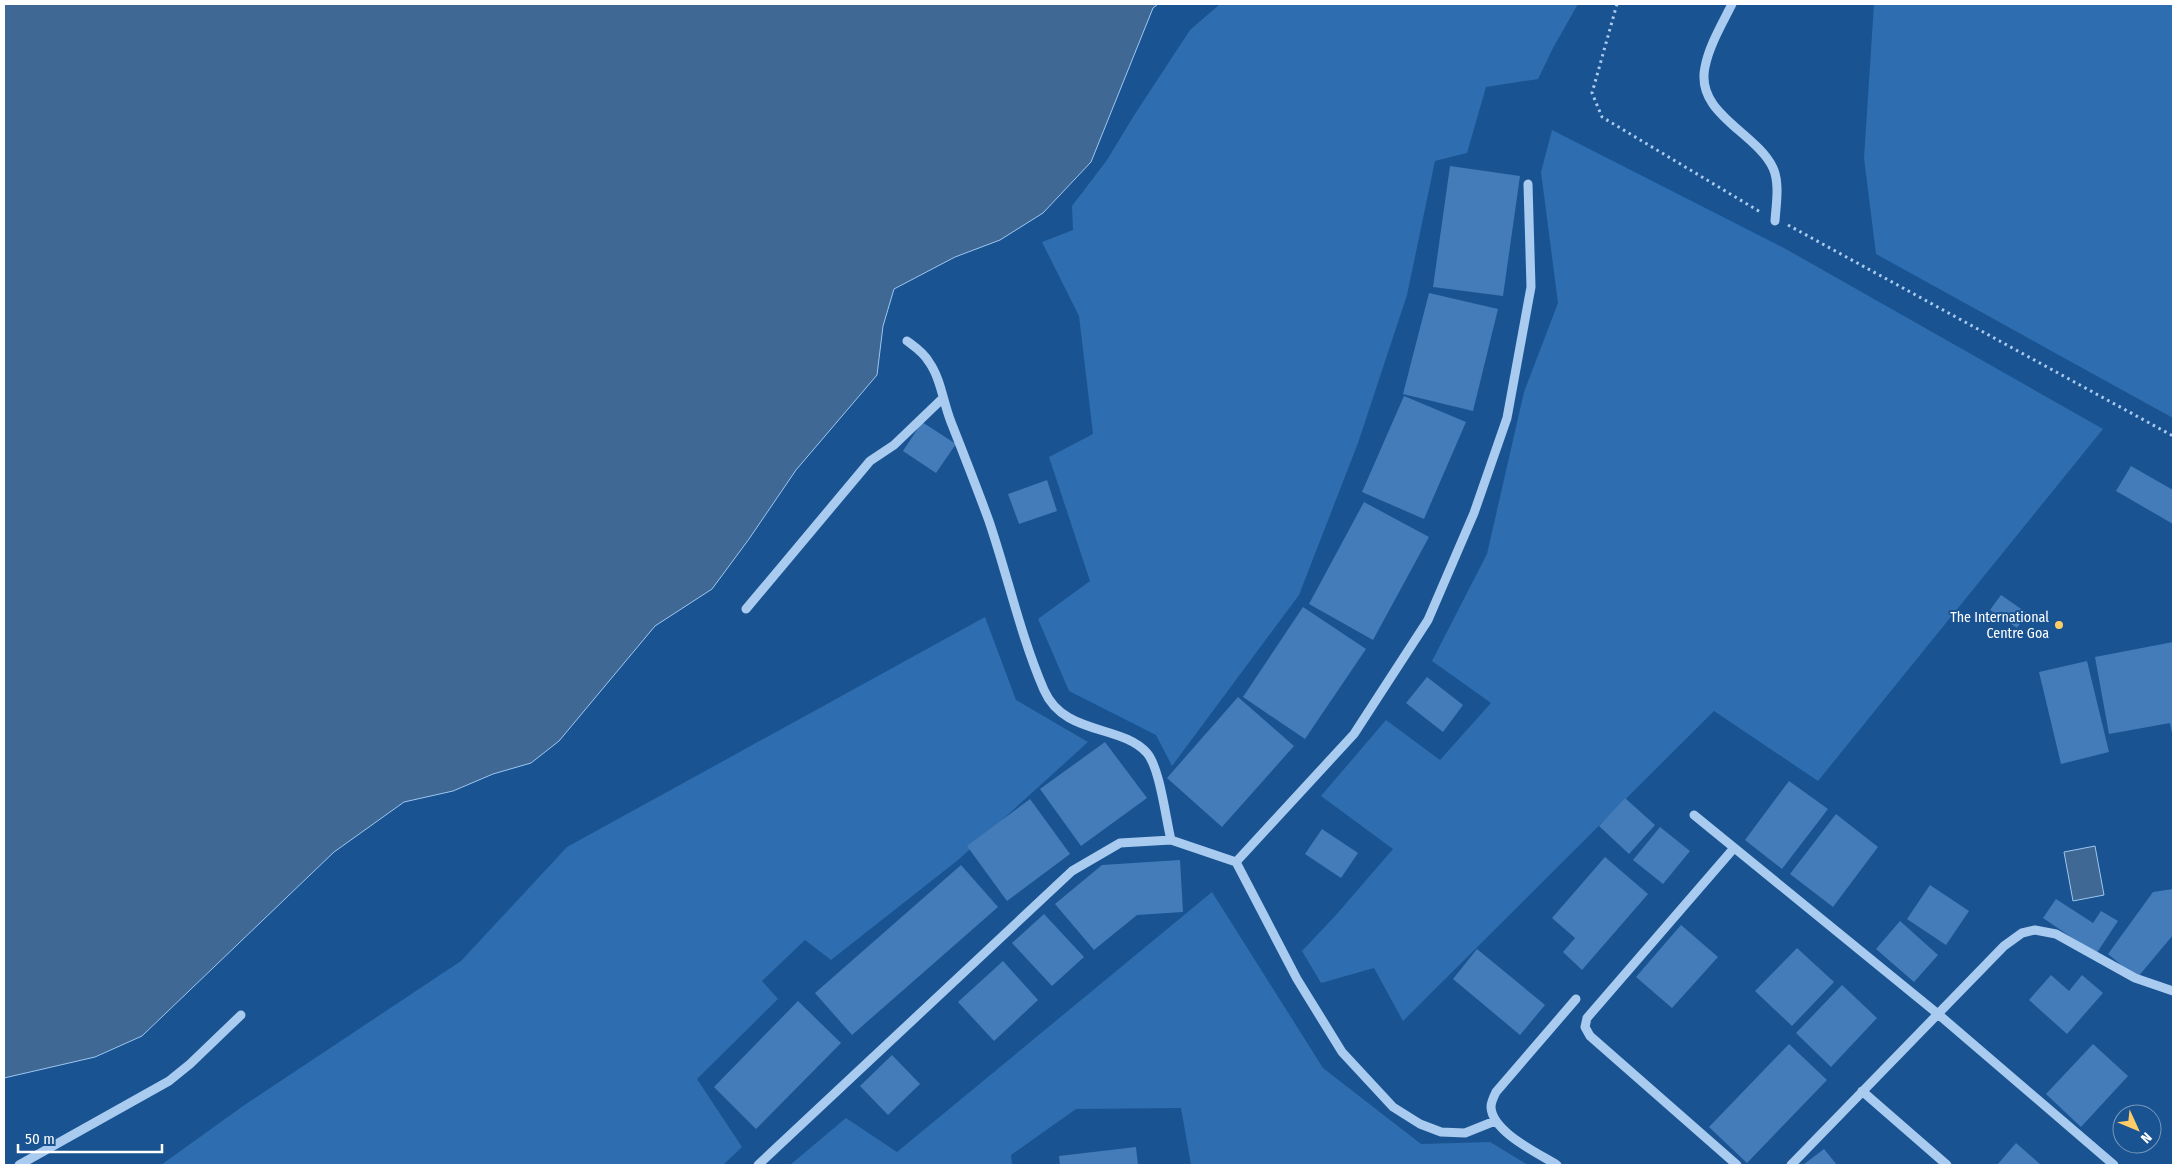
<svg xmlns="http://www.w3.org/2000/svg" width="2177" height="1169" font-family="'Fira Sans Condensed',sans-serif">
  <rect width="100%" height="100%" fill="#1a5391"/>
  <path fill="#2d6db0" d="M1220 4H1578L1553 48 1538 79 1486 87 1467 153 1435 161 1407 295 1358 443 1299 595 1172 766 1156 735 1069 691 1038 619 1090 581 1049 457 1093 434 1079 316 1042 242 1073 230 1072 206 1107 160 1133 117 1190 30Z
    M1874 4H2173V418L1876 254 1864 158Z
    M1552 130 1784 248 2103 429 1818 781 1714 711 1403 1021 1374 968 1321 983 1302 951 1336 915 1393 849 1321 796 1386 720 1440 760 1491 703 1432 661 1487 554 1524 392 1558 303 1541 172Z
    M985 617 1016 700 1088 742 958 860 831 960 805 940 762 981 778 999 697 1079 742 1147 723 1165H161L243 1106 461 961 567 847Z
    M1212 892 1323 1068 1421 1144 1490 1142 1528 1165H1191L1181 1108 1076 1109 1011 1155 1012 1165H790L846 1118 897 1152Z"/>
  <path fill="#3f6895" stroke="#9cc7f1" d="M4 4H1158L1153 8 1091 162 1043 213 1000 240 955 257 894 289 883 326 877 375 796 470 749 539 712 589 655 626 559 741 531 763 493 774 453 791 404 802 334 852 142 1036 95 1057 4 1078Z
    M2095 846 2104 895 2073 901 2064 852Z"/>
  <path fill="#437cb9" d="M1450 166 1520 176 1503 296 1433 287Z
    M1429 293 1498 309 1473 411 1403 394Z
    M1404 396 1466 422 1424 519 1362 492Z
    M922 422 956 444 936 473 903 451Z
    M2131 466 2173 490V524L2116 491Z
    M1047 480 1057 511 1019 524 1008 494Z
    M1364 502 1429 537 1373 640 1309 604Z
    M2001 595 2027 613 2017 628 1990 610Z
    M1303 607 1366 649 1305 739 1243 697Z
    M2173 642V738L2170 723 2109 734 2095 657Z
    M2087 661 2109 752 2061 764 2039 672Z
    M1427 677 1463 705 1443 732 1406 703Z
    M1238 697 1294 746 1222 827 1167 778Z
    M1105 742 1147 798 1081 846 1040 789Z
    M1789 781 1828 809 1782 869 1745 840Z
    M1625 798 1655 825 1629 854 1599 826Z
    M1030 799 1070 854 1007 901 967 846Z
    M1836 814 1878 847 1833 907 1790 874Z
    M1660 827 1690 851 1663 884 1633 860Z
    M1322 829 1358 853 1341 878 1305 854Z
    M1605 857 1648 894 1582 970 1563 952 1575 938 1552 918Z
    M1180 860 1183 912 1137 915 1094 950 1055 904 1102 865Z
    M961 865 998 907 852 1035 815 993Z
    M1930 885 1969 911 1946 945 1907 919Z
    M2173 889V935L2137 978 2108 954 2153 892Z
    M2056 899 2093 923 2101 911 2118 921 2096 954 2043 918Z
    M1044 914 1084 957 1052 986 1012 943Z
    M1900 921 1938 955 1914 982 1876 949Z
    M1681 925 1718 957 1672 1008 1636 977Z
    M1797 948 1834 982 1792 1026 1755 991Z
    M1477 949 1545 1005 1520 1035 1453 979Z
    M1003 961 1038 1000 994 1041 958 1002Z
    M2051 975 2069 991 2082 975 2103 993 2067 1034 2029 1000Z
    M1842 985 1877 1018 1831 1067 1796 1033Z
    M798 1001 841 1043 756 1129 714 1087Z
    M1789 1044 1827 1080 1747 1163 1709 1127Z
    M2093 1044 2128 1076 2081 1127 2046 1094Z
    M892 1055 920 1084 888 1115 860 1086Z
    M2016 1143 2041 1165H1997Z
    M1136 1147 1138 1165H1060L1059 1156Z
    M1824 1149 1837 1165H1803Z"/>
  <g fill="none" stroke-linecap="round" stroke-linejoin="round">
    <path stroke="#a9cbef" stroke-width="3" stroke-dasharray="2.5 4" stroke-linecap="butt" d="M1617 4 1592 93 1602 117 1762 213
      M1788 225 2173 436"/>
    <path stroke="#a9cbef" stroke-width="9" d="M1732 4C1722 24 1709 46 1705 67 1695 114 1756 132 1773 168 1780 183 1776 205 1775 221
      M907 341C915 347 924 353 929 362 941 379 943 402 951 422 964 455 977 488 989 521 1008 577 1020 634 1044 690 1064 736 1121 724 1147 753 1160 768 1166 820 1171 840
      M746 609 870 461 894 445 943 398
      M1694 815 1938 1014 2114 1165
      M1734 848 1587 1018 1585 1027 1590 1036 1737 1165
      M1236 862 1297 979 1342 1052 1393 1107 1420 1124 1441 1132 1465 1133 1495 1121
      M1862 1091 1947 1165
      M19 1165 169 1081 190 1064 241 1015
      M758 1165 1072 871 1120 843 1171 840 1236 862 1354 734 1428 620 1474 513 1507 418 1531 287 1528 184
      M1557 1165C1538 1153 1492 1132 1491 1107 1491 1102 1494 1096 1496 1092L1576 999
      M1791 1165 2004 946 2022 933 2035 930 2056 934 2135 978 2173 991"/>
  </g>
  <circle fill="#ffcd67" stroke="#1a5391" stroke-width="2" cx="2059" cy="625" r="5"/>
  <g text-anchor="middle" stroke-width="4" stroke-linejoin="round" paint-order="stroke">
    <g font-size="14" fill="#fff" stroke="#1a5391" text-anchor="end">
      <text x="2049" y="622">The International<tspan x="2049" dy="16">Centre Goa</tspan></text>
    </g>
  </g>
  <rect width="2177" height="1169" fill="none" stroke="#ffffff" stroke-width="10"/>
  <g transform="translate(2137 1129) rotate(134)"><circle r="24" fill="#1a5391" stroke="#7698bd"/>
  <path d="M0-4L9 19L0 12L-9 19Z" fill="#ffcd67"/>
  <text y="-8" font-size="14" font-weight="bold" text-anchor="middle" fill="#ffffff">N</text>
  </g>
  <path d="M18 1144v8h144v-8" fill="none" stroke="#ffffff" stroke-width="2.5"/>
  <text x="25" y="1144" font-size="15" fill="#ffffff" stroke="#1a5391" stroke-width="4" paint-order="stroke">50 m</text>
</svg>
